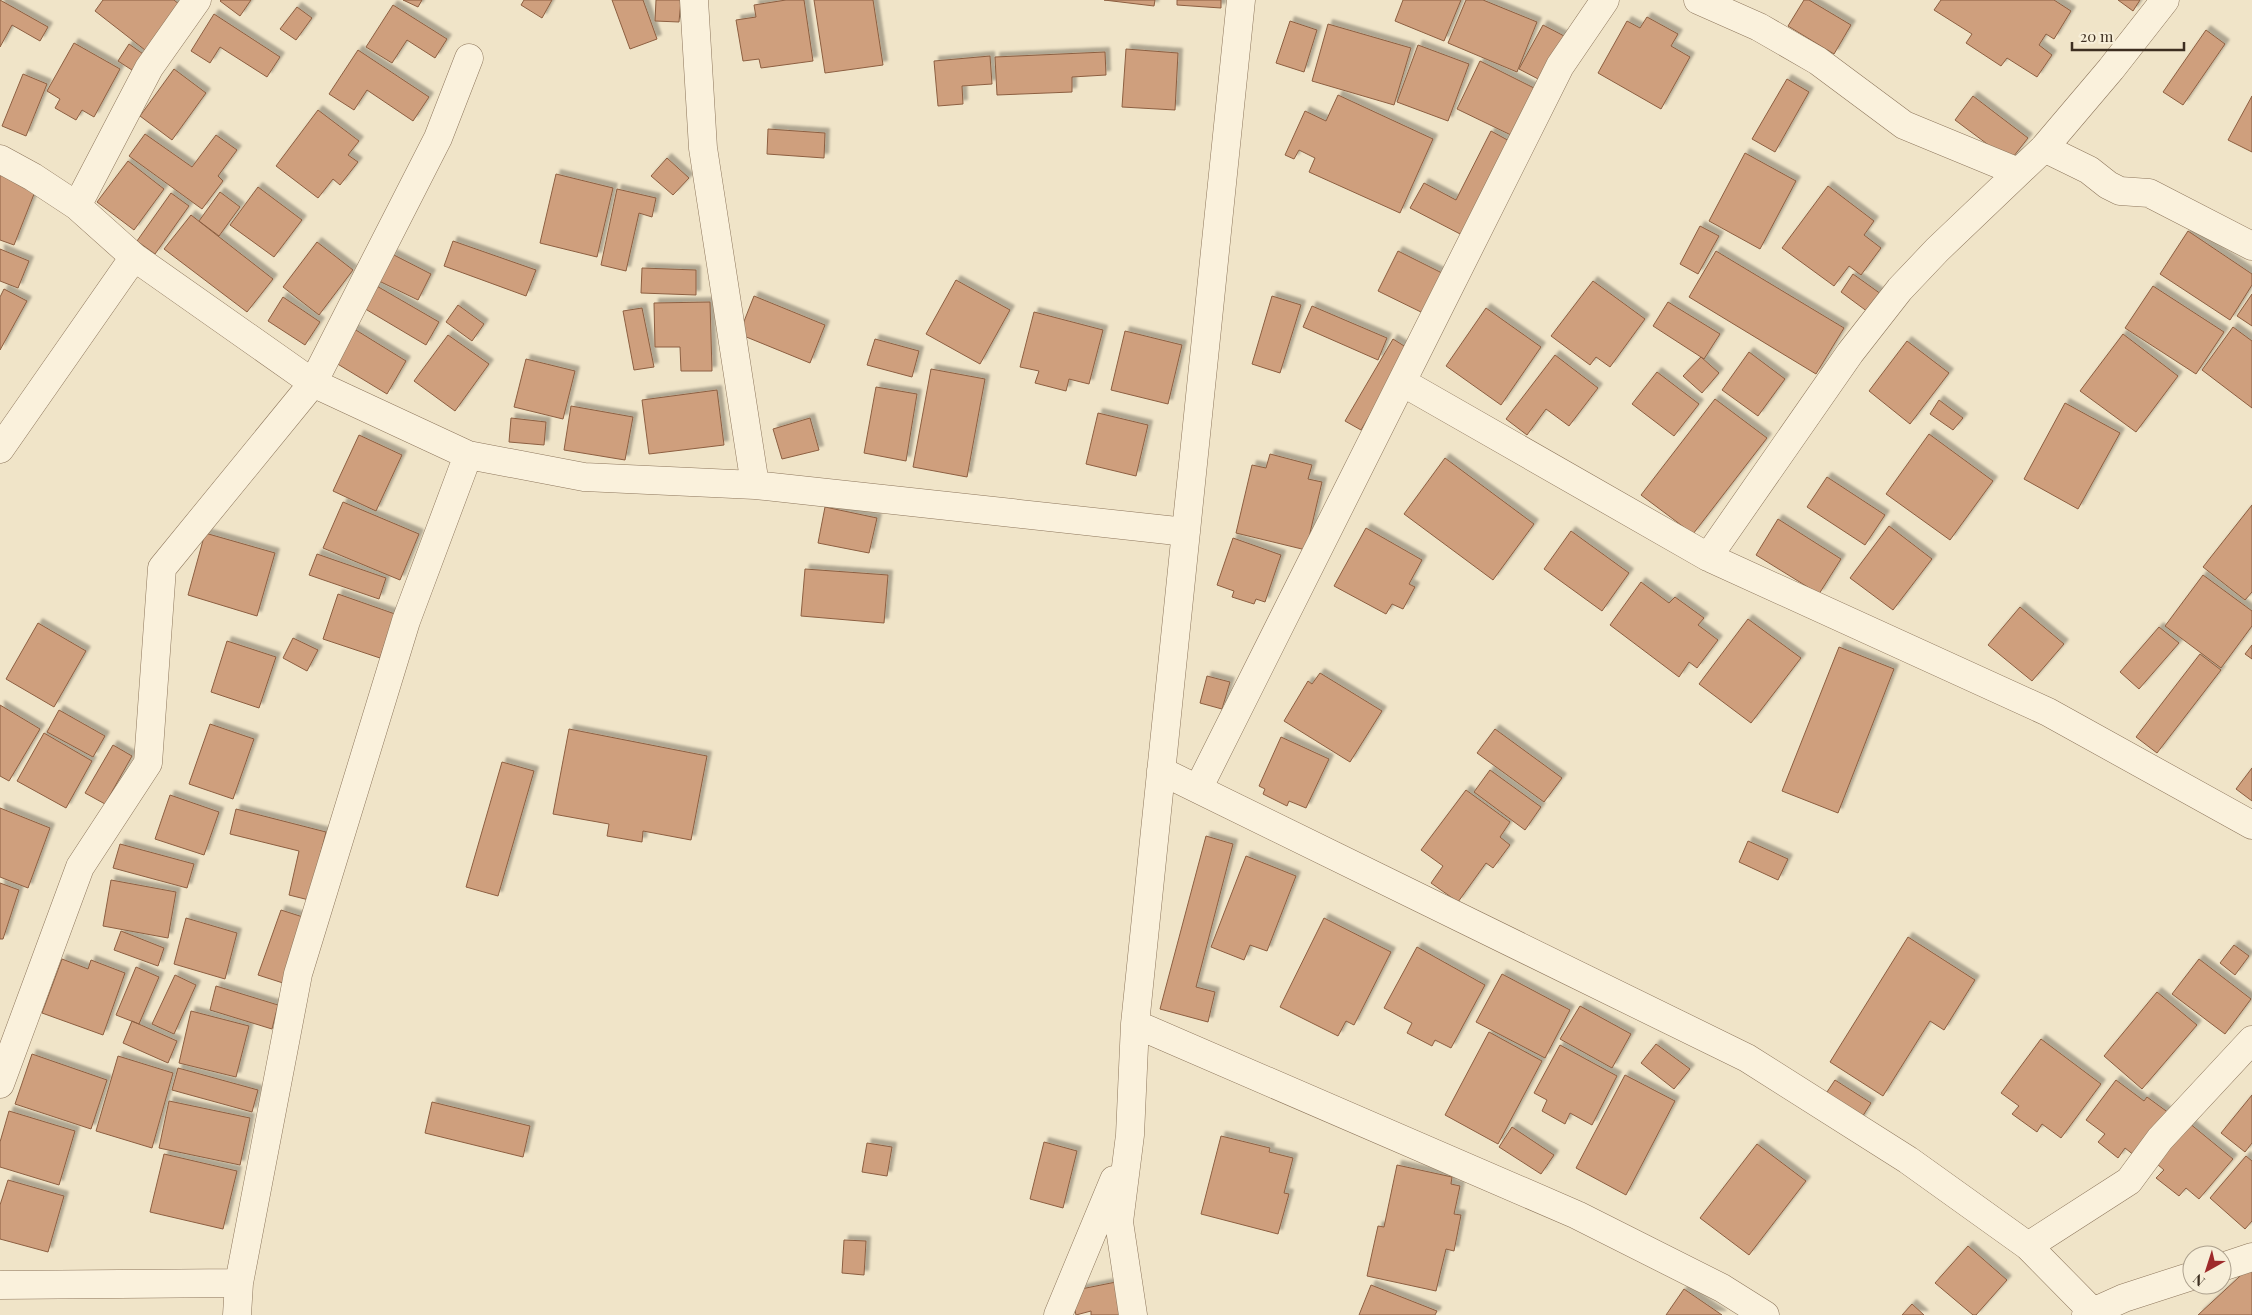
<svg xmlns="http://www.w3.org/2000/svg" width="2252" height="1315" font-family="'Playfair Display',serif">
  <defs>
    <filter id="shadow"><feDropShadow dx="4.5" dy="-4.5" stdDeviation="1" flood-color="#0004"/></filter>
  </defs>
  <rect width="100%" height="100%" fill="#f0e4c8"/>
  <path fill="#cf9f7d" stroke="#8d5f41" filter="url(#shadow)" d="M0 0 48 27 40 41 12 25 0 47Z
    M103 0H174L180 5 145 50 95 11Z
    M221 0H251L240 16 220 1Z
    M403 0H422L418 7Z
    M524 0H552L542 18 521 5Z
    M612 0H643L657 39 630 49Z
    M656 0H681L679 22 655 21Z
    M786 0H804L813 61 761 68 759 59 743 61 736 20 756 17 754 5Z
    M814 0H873L883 65 825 73Z
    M1104 0H1155L1154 6Z
    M1177 0H1221V8L1177 5Z
    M1403 0H1461L1444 41 1395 21Z
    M1466 0H1483L1537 22 1517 72 1448 43Z
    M1804 0H1809L1851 25 1834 54 1788 26Z
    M1941 0H2054L2071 11 2054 39 2046 34 2039 45 2052 55 2037 77 2007 58 2001 66 1966 43 1972 34 1934 10Z
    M2118 0H2140L2133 11Z
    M393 5 447 39 435 58 407 40 392 63 366 47Z
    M297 7 312 18 296 40 280 29Z
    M214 14 280 57 267 77 220 47 210 63 191 51Z
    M1647 17 1678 34 1671 46 1690 57 1661 109 1598 73 1627 21 1640 28Z
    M1290 21 1317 30 1304 72 1276 63Z
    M1328 24 1411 48 1394 105 1312 81Z
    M1543 25 1566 37 1542 81 1519 69Z
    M2206 30 2225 44 2183 105 2163 92Z
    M74 43 120 69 94 117 82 110 76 120 55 108 60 99 47 91Z
    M129 44 146 56 135 72 118 61Z
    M1418 45 1469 64 1448 121 1397 102Z
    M1126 49 1178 53 1175 110 1122 107Z
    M358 50 429 97 413 121 367 90 354 110 329 94Z
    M1105 52 1106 75 1072 77V92L997 95 995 57Z
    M990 56 992 84 962 86 963 104 938 106 934 61Z
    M1480 61 1536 89 1513 136 1457 109Z
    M174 69 206 93 172 140 140 116Z
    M23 74 47 84 26 136 2 126Z
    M1787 79 1809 92 1775 152 1752 139Z
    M1338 95 1433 139 1400 213 1309 172 1315 158 1299 150 1294 159 1285 155 1305 111 1326 121Z
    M1973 96 2028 138 2010 161 1955 120Z
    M2252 96V152L2228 140Z
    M318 110 359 141 348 155 358 162 340 185 333 179 318 198 276 166Z
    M768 129 825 133 824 158 767 154Z
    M1491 131 1513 143 1464 236 1410 208 1424 183 1456 200Z
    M145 134 192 167 216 135 237 150 218 176 223 181 202 209 129 156Z
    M1745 153 1796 181 1760 249 1709 221Z
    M667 158 689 178 673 195 651 176Z
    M128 161 164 189 134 230 97 202Z
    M556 174 613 188 597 257 540 243Z
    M0 175 36 189 14 245 0 240Z
    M1828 186 1874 221 1864 235 1881 248 1861 275 1849 266 1834 286 1782 248Z
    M258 187 302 220 274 257 230 225Z
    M617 189 656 198 652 217 639 213 626 271 601 265Z
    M220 192 240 207 219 236 199 221Z
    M171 193 189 206 155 254 137 241Z
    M191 215 273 279 247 312 164 249Z
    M1700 226 1719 236 1698 274 1680 264Z
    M2188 231 2252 274V285L2230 320 2160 274Z
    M453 241 536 270 526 296 444 266Z
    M317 242 353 270 319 315 283 287Z
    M0 249 29 261 18 288 0 281Z
    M1398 251 1442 273 1423 313 1378 291Z
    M1716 251 1844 328 1816 374 1689 297Z
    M392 254 431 274 418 300 379 281Z
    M642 268 696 270V295L641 293Z
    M1853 274 1881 294 1868 312 1841 292Z
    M956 280 1010 310 980 364 926 334Z
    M1593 281 1645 319 1610 367 1596 357 1590 365 1551 336Z
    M375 285 439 322 426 345 362 307Z
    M2153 286 2224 332 2196 374 2125 328Z
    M4 289 27 301 0 350V297Z
    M2252 294V326L2237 316Z
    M754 296 825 325 810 363 739 334Z
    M1272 296 1301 305 1280 373 1252 364Z
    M283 297 320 322 305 345 268 321Z
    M710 302 712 371H681L680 347H655L654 303Z
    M1668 302 1720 334 1704 359 1653 326Z
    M458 305 484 324 472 341 446 322Z
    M1312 306 1387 338 1378 360 1303 327Z
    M642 308 654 367 634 370 623 311Z
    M1486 308 1541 347 1501 405 1446 366Z
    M1034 312 1103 330 1089 384 1069 379 1066 391 1035 383 1039 371 1020 367Z
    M351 327 406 361 387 394 331 360Z
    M2233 327 2252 341V408L2202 370Z
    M1125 331 1182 345 1168 404 1111 390Z
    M2123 334 2178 376 2136 432 2080 391Z
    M448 335 489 364 455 411 414 381Z
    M875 339 919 351 912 377 867 365Z
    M1393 339 1409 349 1361 430 1345 421Z
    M1907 341 1949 373 1910 424 1869 391Z
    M1749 352 1785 379 1758 416 1722 390Z
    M1555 355 1598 388 1569 426 1546 409 1527 435 1506 419Z
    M1701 357 1719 373 1702 393 1683 376Z
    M526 359 575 371 563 419 514 407Z
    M931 369 985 379 967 477 913 467Z
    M1657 372 1699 404 1674 436 1632 404Z
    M876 387 917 394 906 461 864 453Z
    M717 390 724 445 649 454 642 400Z
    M1715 399 1767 438 1693 534 1641 495Z
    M1939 400 1963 418 1953 430 1930 414Z
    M2065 403 2120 433 2078 509 2024 479Z
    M571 406 633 417 625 460 564 450Z
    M1098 413 1148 425 1136 476 1086 464Z
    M511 418 546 422 544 445 509 442Z
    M810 418 819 450 782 459 773 429Z
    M1929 434 1993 481 1950 540 1886 494Z
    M359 435 402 455 376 511 333 491Z
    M1270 454 1312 465 1308 479 1322 482 1306 550 1236 533 1252 465 1266 468Z
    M1445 458 1534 524 1493 580 1404 514Z
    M1827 477 1885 515 1865 545 1807 507Z
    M343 502 419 534 400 580 323 548Z
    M2252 505V592L2245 600 2203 567Z
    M825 507 877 518 869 553 818 543Z
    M1778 519 1841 559 1819 594 1756 555Z
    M1889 526 1932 559 1893 610 1850 578Z
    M1366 528 1422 560 1409 584 1415 587 1403 609 1392 604 1386 614 1334 586Z
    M1571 531 1629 573 1602 611 1544 569Z
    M205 533 275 553 257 616 188 595Z
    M1233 538 1281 555 1265 602 1256 599 1254 604 1232 597 1234 591 1217 585Z
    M317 554 386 578 379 599 309 575Z
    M805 569 888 575 884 623 801 616Z
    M2203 575 2252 611V626L2221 668 2165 626Z
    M1641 582 1669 603 1675 597 1704 618 1698 625 1718 640 1697 668 1689 662 1679 677 1610 625Z
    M338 594 395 614 380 658 323 639Z
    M2020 607 2064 644 2032 681 1988 645Z
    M1748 619 1801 658 1751 723 1699 684Z
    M38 623 86 651 54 707 6 679Z
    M2159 627 2179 643 2139 689 2120 672Z
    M293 638 318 650 307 671 283 658Z
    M227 641 276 657 259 708 211 692Z
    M2252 645V659L2245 654Z
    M1839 647 1894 669 1838 813 1782 791Z
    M2200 654 2221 670 2157 753 2136 737Z
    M1320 673 1382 711 1350 762 1284 721 1308 681 1312 684Z
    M1207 676 1230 682 1222 709 1200 703Z
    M0 705 40 729 9 781 0 776Z
    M59 710 105 736 93 757 47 732Z
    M210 724 254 739 233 799 189 784Z
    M569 729 707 756 691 840 643 831 642 842 607 836 609 824 553 814Z
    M1495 729 1562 778 1544 802 1477 753Z
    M44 733 92 761 66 808 17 781Z
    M1281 737 1329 759 1306 808 1289 801 1287 806 1263 794 1265 789 1259 786Z
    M113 745 132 756 105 804 85 793Z
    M502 762 534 771 498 896 466 887Z
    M2252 768V801L2236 789Z
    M1490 770 1541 807 1525 830 1474 792Z
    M1466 790 1510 822 1500 837 1510 845 1493 868 1486 863 1458 902 1431 883 1443 866 1421 850Z
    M170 795 219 812 204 855 155 839Z
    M0 808 50 828 28 888 0 877Z
    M236 809 326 832 309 900 289 895 299 851 230 834Z
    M1206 836 1233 844 1196 987 1215 992 1208 1022 1160 1009Z
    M1748 841 1788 859 1778 880 1739 862Z
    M120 844 194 864 187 888 113 868Z
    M1246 856 1296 876 1267 951 1250 945 1244 960 1211 947Z
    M111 880 176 892 168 938 103 926Z
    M0 883 19 890 3 939H0Z
    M281 910 306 918 283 983 258 975Z
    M186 918 237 933 225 979 174 964Z
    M1324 918 1391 952 1354 1025 1346 1021 1338 1036 1280 1007Z
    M121 931 164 948 158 966 114 950Z
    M1908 937 1975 980 1944 1030 1930 1021 1883 1096 1830 1062Z
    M2234 945 2249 956 2235 975 2220 963Z
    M1417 947 1485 985 1451 1048 1435 1040 1432 1046 1407 1033 1412 1023 1384 1008Z
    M62 959 88 969 91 960 125 973 103 1035 42 1013Z
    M2199 959 2251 999 2225 1034 2172 994Z
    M136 967 159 977 139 1024 116 1015Z
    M1502 974 1570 1010 1545 1058 1476 1022Z
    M175 975 196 985 174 1034 152 1024Z
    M216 986 278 1005 272 1029 210 1010Z
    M2157 992 2197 1025 2142 1089 2104 1056Z
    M1580 1006 1631 1034 1612 1068 1560 1039Z
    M191 1011 249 1026 236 1077 179 1063Z
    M132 1021 177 1041 168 1063 123 1043Z
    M1489 1032 1542 1061 1498 1144 1445 1115Z
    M2041 1039 2101 1084 2061 1138 2042 1124 2037 1132 2012 1114 2019 1106 2001 1093Z
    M1656 1044 1690 1069 1674 1089 1641 1063Z
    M1560 1045 1617 1076 1592 1125 1570 1113 1565 1124 1542 1111 1547 1100 1534 1093Z
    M32 1054 107 1080 91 1129 15 1104Z
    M118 1056 173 1073 152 1148 96 1131Z
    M178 1068 258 1090 252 1112 172 1090Z
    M1625 1075 1675 1101 1626 1195 1576 1168Z
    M1835 1080 1871 1103 1859 1122 1823 1098Z
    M2116 1080 2144 1101 2147 1097 2173 1116 2140 1160 2125 1148 2118 1158 2098 1142 2105 1134 2086 1120Z
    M2252 1095V1143L2245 1152 2221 1133Z
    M169 1101 250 1118 240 1165 159 1148Z
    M432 1102 530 1126 523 1157 425 1133Z
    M9 1111 75 1131 59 1185 0 1167V1142Z
    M2183 1118 2233 1159 2199 1199 2186 1188 2179 1196 2156 1178 2164 1170 2150 1158Z
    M1512 1127 1554 1155 1541 1174 1499 1147Z
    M1221 1136 1270 1148 1269 1152 1293 1158 1284 1193 1289 1194 1278 1234 1201 1214Z
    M1044 1142 1077 1151 1063 1208 1030 1199Z
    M867 1143 892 1147 887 1176 862 1172Z
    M1757 1144 1806 1181 1749 1255 1700 1218Z
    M164 1154 237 1171 223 1229 150 1212Z
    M2246 1156 2252 1161V1221L2245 1229 2210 1198Z
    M1397 1165 1452 1177 1451 1184 1460 1186 1454 1214 1461 1215 1454 1251 1446 1249 1436 1291 1367 1276 1378 1226 1384 1227Z
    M8 1180 64 1196 48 1252 0 1239V1205Z
    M844 1240 866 1241 864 1275 842 1273Z
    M1968 1246 2007 1280 1976 1315H1973L1935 1283Z
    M2252 1265V1315H2198Z
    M1116 1282 1124 1315H1091V1311L1076 1315 1071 1291Z
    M1371 1285 1437 1311 1435 1315H1359Z
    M1684 1289 1722 1315H1666Z
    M1912 1304 1924 1315H1902Z"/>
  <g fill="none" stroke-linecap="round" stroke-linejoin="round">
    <g stroke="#8d765c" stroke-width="29">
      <path id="minor" d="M694 0 703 148 755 485
        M1698 0 1759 27 1818 61 1904 125 2018 172
        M2044 148 2089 170 2108 185 2120 191 2149 193 2252 246
        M0 159 33 177 77 206 134 257 313 383 468 455 584 477 755 485 1186 532
        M77 206 149 68 197 0
        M1402 382 1708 557 2048 712 2252 825
        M0 449 134 257
        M1708 557 1850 353 1900 289 1937 250 2044 148 2111 69 2165 0
        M1161 771 1747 1058 1908 1160 2028 1246 2093 1312
        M1198 789 1560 66 1605 0
        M1135 1024 1577 1215 1722 1288 1765 1315
        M0 1084 80 867 148 763 162 568 313 383 438 138 469 58
        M2028 1246 2129 1181 2160 1139 2252 1040
        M2222 1267 2252 1257
        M0 1285 239 1283
        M237 1315 239 1283 298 974 406 621 468 455
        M1058 1315 1114 1180
        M1133 1315 1119 1222 1130 1135 1135 1024 1241 0
        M2086 1315 2124 1298 2192 1276"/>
    </g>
    <use href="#minor" stroke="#faf1dc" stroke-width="28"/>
  </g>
  <g transform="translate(2207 1270) rotate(219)"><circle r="24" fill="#f7eed8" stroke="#ada18e"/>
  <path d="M0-4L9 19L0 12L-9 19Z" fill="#9e2a2b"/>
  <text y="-8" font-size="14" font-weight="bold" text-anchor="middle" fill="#3d2e20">N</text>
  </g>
  <path d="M2072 42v8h112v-8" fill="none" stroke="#3d2e20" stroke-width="2.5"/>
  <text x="2080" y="42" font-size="15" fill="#3d2e20" stroke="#f7eed8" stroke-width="4" paint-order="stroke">20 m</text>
</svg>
